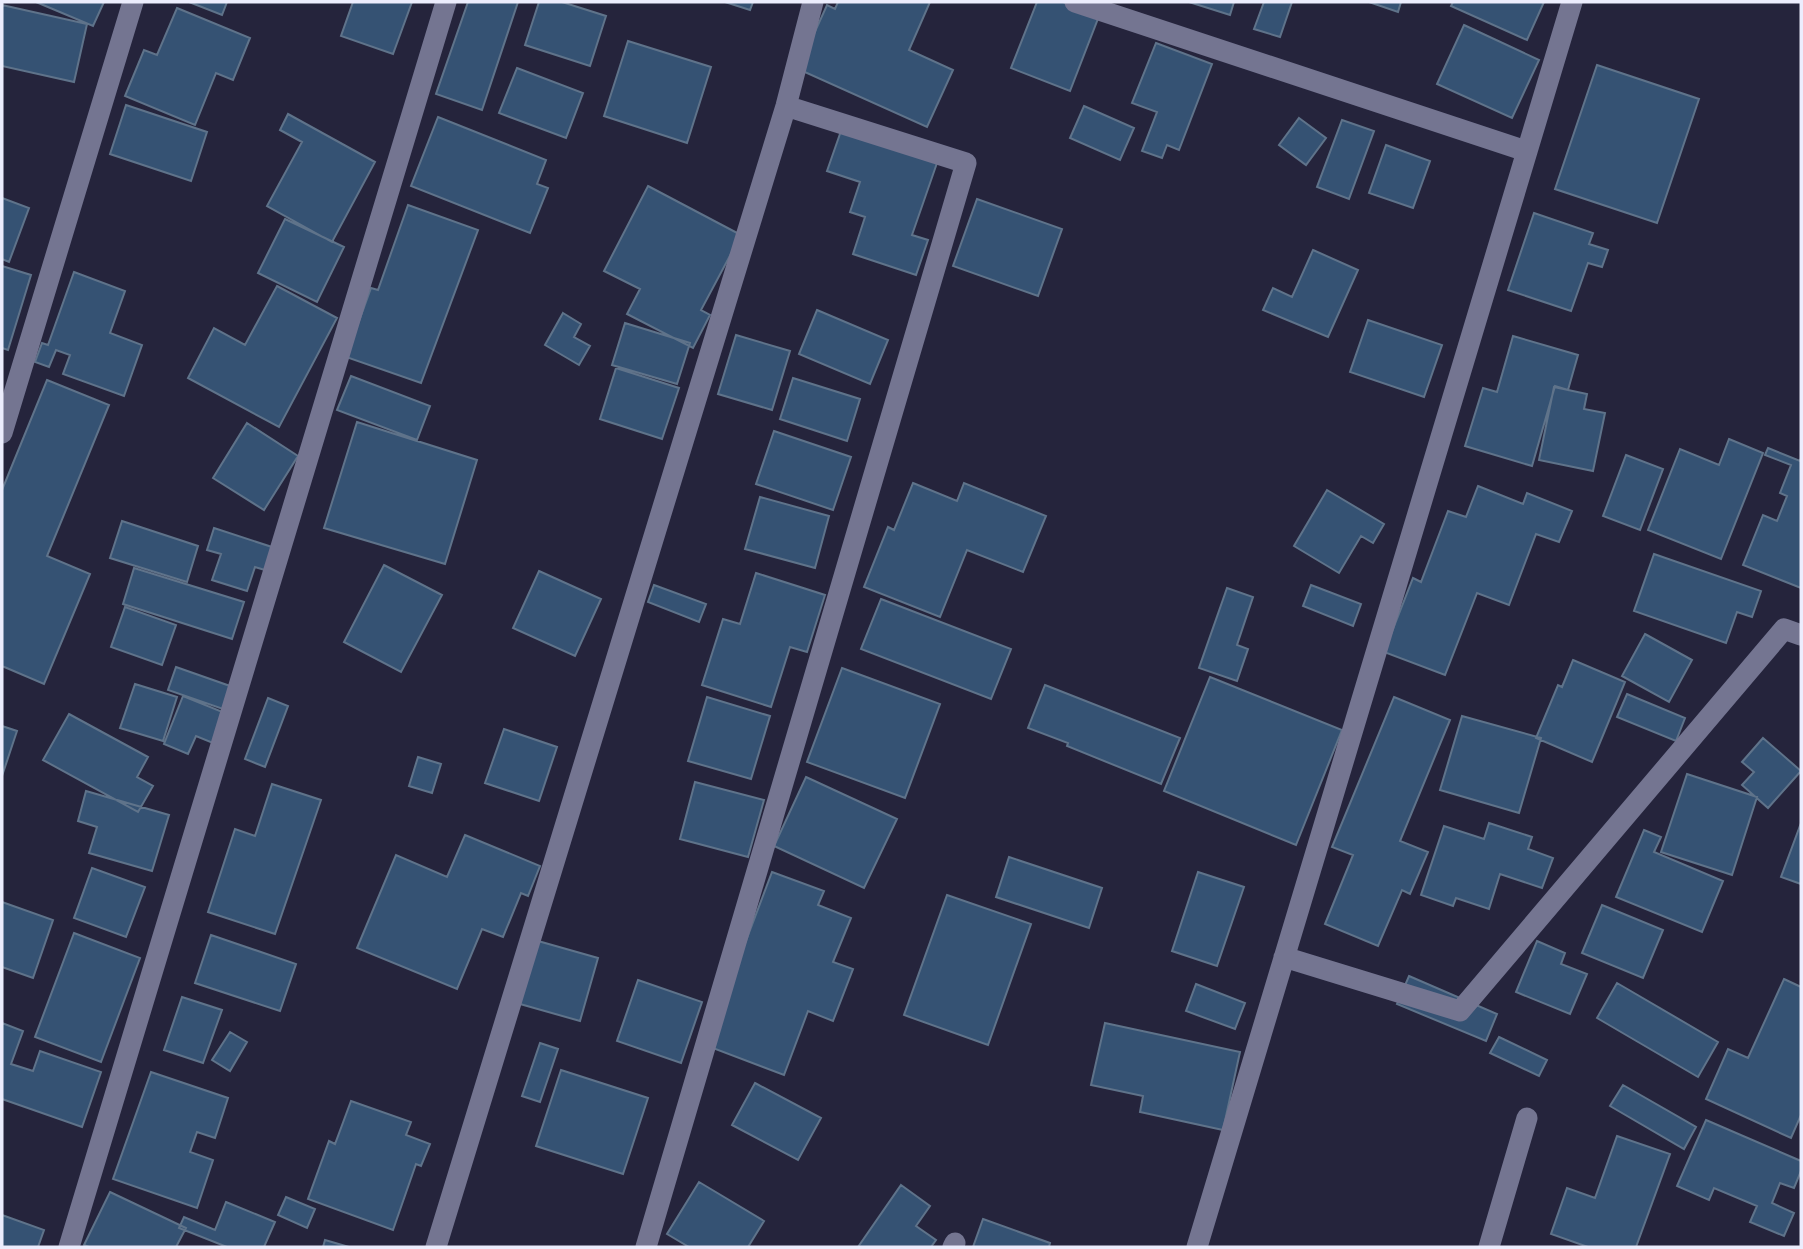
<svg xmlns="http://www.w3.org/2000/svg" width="1803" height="1249" font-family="Quicksand,sans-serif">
  <rect width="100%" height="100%" fill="#25243c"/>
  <path fill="#355273" stroke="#5f738a" stroke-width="2" d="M36 2H104L93 26Z
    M189 2H227L222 15Z
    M353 2H412L393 54 341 36Z
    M468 2H518L482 110 436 94Z
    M539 2H562L606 16 590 66 525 45Z
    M725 2H753L750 10Z
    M838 2H930L909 50 953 70 927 127 798 69 827 5 835 9Z
    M1037 2H1063L1099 16 1070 91 1011 68Z
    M1189 2H1234L1230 15Z
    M1264 2H1292L1280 37 1254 29Z
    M1369 2H1401L1398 12Z
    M1453 2H1544L1527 40 1451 6Z
    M2 5 87 24 74 82 2 66Z
    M177 8 250 38 233 80 216 73 195 125 125 96 144 50 157 55Z
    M1464 25 1539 60 1512 118 1437 84Z
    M628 41 711 67 687 143 604 116Z
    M1156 43 1212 64 1179 150 1167 145 1162 158 1142 151 1157 112 1132 103Z
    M1597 65 1699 99 1657 223 1555 189Z
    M517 68 583 93 566 138 499 113Z
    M126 105 207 132 191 181 110 154Z
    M1084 106 1134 128 1120 160 1070 138Z
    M288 114 375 162 332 242 267 206 302 142 280 130Z
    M438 117 546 160 537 184 548 188 530 233 411 186Z
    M1299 118 1326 138 1306 165 1279 145Z
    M1342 120 1374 131 1349 199 1317 187Z
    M841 131 937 163 912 235 928 240 916 275 853 254 865 217 850 212 860 182 827 171Z
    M1386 145 1430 161 1413 208 1369 193Z
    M648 186 741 235 701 310 710 315 693 348 627 314 640 289 604 271Z
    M2 198 29 208 9 262 2 259Z
    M977 199 1062 229 1038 296 953 266Z
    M408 205 478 230 421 383 346 357 371 288 378 290Z
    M1534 213 1593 233 1589 244 1608 250 1602 267 1588 263 1571 311 1508 290Z
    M285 219 344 247 317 302 258 273Z
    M1313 250 1358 270 1328 337 1263 310 1273 288 1292 297Z
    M2 266 31 275 8 350 2 348Z
    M74 272 125 291 110 333 142 345 124 396 63 374 70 355 56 350 49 367 35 362 42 343 48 345Z
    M277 286 337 318 279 427 188 378 214 328 245 345Z
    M817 310 888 340 870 384 799 354Z
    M563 313 581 324 574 337 590 346 579 365 545 345Z
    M1368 320 1442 345 1424 397 1350 372Z
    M625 323 690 343 677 384 612 365Z
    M736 335 790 351 772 410 718 394Z
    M1513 336 1578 355 1568 390 1555 386 1532 466 1465 446 1483 388 1497 392Z
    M616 368 679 388 662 439 600 419Z
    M351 376 430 406 417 440 337 410Z
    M793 378 860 399 847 441 780 419Z
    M47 380 109 405 47 556 90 574 44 684 2 666V490Z
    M1554 387 1587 394 1584 409 1605 413 1593 471 1539 460Z
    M357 422 477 460 445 564 324 528Z
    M247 423 298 456 264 510 213 478Z
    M774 431 851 457 833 510 756 484Z
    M1729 439 1763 453 1721 559 1648 530 1680 449 1719 465Z
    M1768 448 1800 461 1801 458V588L1743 565 1763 515 1777 521 1787 496 1780 493 1791 465 1765 455Z
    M1626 455 1663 469 1640 530 1603 516Z
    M913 483 957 501 964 483 1046 516 1023 572 967 550 940 617 864 587 888 527 894 530Z
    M1478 486 1523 504 1527 493 1572 511 1559 542 1536 534 1509 605 1477 593 1445 675 1384 652 1413 578 1421 582 1448 511 1466 517Z
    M1327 490 1384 524 1373 543 1361 536 1339 573 1294 546Z
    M760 497 829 516 815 568 745 549Z
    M122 521 198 546 187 582 110 558Z
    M214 528 275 548 268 571 255 567 247 591 212 580 221 554 207 550Z
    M1654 554 1761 591 1752 617 1737 612 1726 643 1634 611Z
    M384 565 442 595 401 672 344 642Z
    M134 568 244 602 232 639 123 604Z
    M539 571 601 599 575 656 513 628Z
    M756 573 825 595 807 652 790 647 771 707 702 685 723 619 740 624Z
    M654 585 706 604 699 622 648 602Z
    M1311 585 1361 604 1353 626 1303 606Z
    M1227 588 1253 597 1237 645 1248 649 1237 681 1199 668Z
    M881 599 1011 649 991 699 861 649Z
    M125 607 176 625 162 665 111 647Z
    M1645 634 1692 660 1669 702 1622 676Z
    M1573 660 1625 682 1592 762 1536 738 1558 685 1562 687Z
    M176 667 230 686 223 709 168 690Z
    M842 668 940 704 905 798 807 762Z
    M1210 677 1342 730 1296 845 1164 791Z
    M135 684 177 697 163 741 120 728Z
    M1045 685 1180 738 1161 784 1067 746 1068 743 1028 728Z
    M1627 694 1685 718 1676 741 1617 717Z
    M183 696 225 713 213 743 196 736 188 754 164 744Z
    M707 697 770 716 751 779 688 761Z
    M1394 697 1450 720 1400 841 1428 852 1410 894 1402 890 1378 946 1325 924 1353 855 1332 847Z
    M268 698 288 706 265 767 245 759Z
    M69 714 148 757 137 777 153 786 138 812 43 760Z
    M1462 716 1541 738 1519 813 1440 790Z
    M2 726 17 731 2 776Z
    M504 729 557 747 539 801 485 783Z
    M1763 738 1801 771 1768 808 1742 785 1754 772 1742 762Z
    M418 757 441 764 432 793 409 786Z
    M1687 774 1757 797 1732 875 1661 852Z
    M806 777 897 819 864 888 774 846Z
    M695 782 764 800 748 857 680 839Z
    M272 784 321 800 275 934 208 912 235 829 255 836Z
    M86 791 169 815 152 871 89 853 97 827 78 821Z
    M1489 823 1532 837 1528 849 1553 858 1542 888 1500 874 1489 909 1456 898 1453 906 1421 895 1444 826 1484 839Z
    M1801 823V884L1781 877Z
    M1644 830 1661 837 1654 852 1723 881 1702 932 1616 897Z
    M465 835 540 866 528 896 521 893 503 937 482 929 457 989 357 948 396 855 447 877Z
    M1009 857 1102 888 1089 928 996 897Z
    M92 868 145 887 126 937 74 918Z
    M772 872 824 891 818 905 851 918 833 962 853 969 833 1021 808 1011 784 1075 710 1047 730 983Z
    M1198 872 1244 887 1217 966 1172 951Z
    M947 895 1031 924 988 1045 904 1015Z
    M2 902 53 920 33 978 2 967Z
    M1602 905 1663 930 1643 978 1582 953Z
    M74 933 140 958 101 1062 35 1037Z
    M211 935 296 964 280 1011 195 983Z
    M531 939 598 958 580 1021 513 1002Z
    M1537 941 1565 953 1561 964 1587 974 1570 1014 1516 992Z
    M1409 976 1497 1014 1486 1041 1397 1004Z
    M1784 979 1801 987V1115L1791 1138 1706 1099 1728 1049 1748 1058Z
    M638 980 702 1002 681 1063 617 1041Z
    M1617 983 1718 1042 1698 1077 1597 1018Z
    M1196 984 1245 1003 1235 1029 1186 1011Z
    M182 997 222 1010 203 1063 164 1050Z
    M2 1023 23 1031 11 1064 33 1071 40 1051 101 1072 82 1127 2 1099Z
    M1105 1023 1240 1052 1223 1130 1140 1112 1143 1096 1091 1085Z
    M230 1032 247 1042 230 1071 212 1060Z
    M1499 1037 1547 1060 1539 1076 1490 1053Z
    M540 1043 558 1049 540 1102 522 1096Z
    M561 1070 648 1098 623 1174 536 1146Z
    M151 1072 228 1098 215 1138 197 1132 190 1152 213 1160 197 1208 113 1179Z
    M755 1083 821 1118 798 1160 732 1125Z
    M1623 1085 1696 1127 1684 1149 1610 1106Z
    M351 1101 411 1122 406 1135 430 1144 421 1166 416 1164 393 1230 308 1199 329 1141 335 1144Z
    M1706 1120 1801 1161V1171L1794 1188 1780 1183 1772 1203 1794 1213 1784 1236 1750 1222 1757 1206 1714 1188 1709 1200 1677 1186Z
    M1617 1136 1670 1154 1636 1247H1588L1551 1234 1567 1188 1595 1198Z
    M699 1182 764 1221 748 1247H689L667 1234Z
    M901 1185 930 1206 916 1226 936 1240 931 1247H858Z
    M110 1192 186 1228 176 1247H89L84 1245Z
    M286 1197 315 1209 307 1228 278 1215Z
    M226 1202 275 1222 264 1247H227L179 1228 184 1217 215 1230Z
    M2 1215 44 1230 38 1247H2Z
    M983 1219 1050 1243 1049 1247H973Z
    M325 1240 349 1247H323Z"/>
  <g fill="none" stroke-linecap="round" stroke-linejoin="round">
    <path stroke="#747591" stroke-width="21" d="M1075 2 1526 151
      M2 433 133 2
      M1284 957 1460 1011 1784 629 1801 635
      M69 1247 446 2
      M436 1247 786 106 813 2
      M646 1247 966 163 786 106
      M953 1247 955 1243
      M1197 1247 1572 2
      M1489 1247 1527 1118"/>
  </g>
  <rect width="1803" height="1249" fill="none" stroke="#ecedfd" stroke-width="7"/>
</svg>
